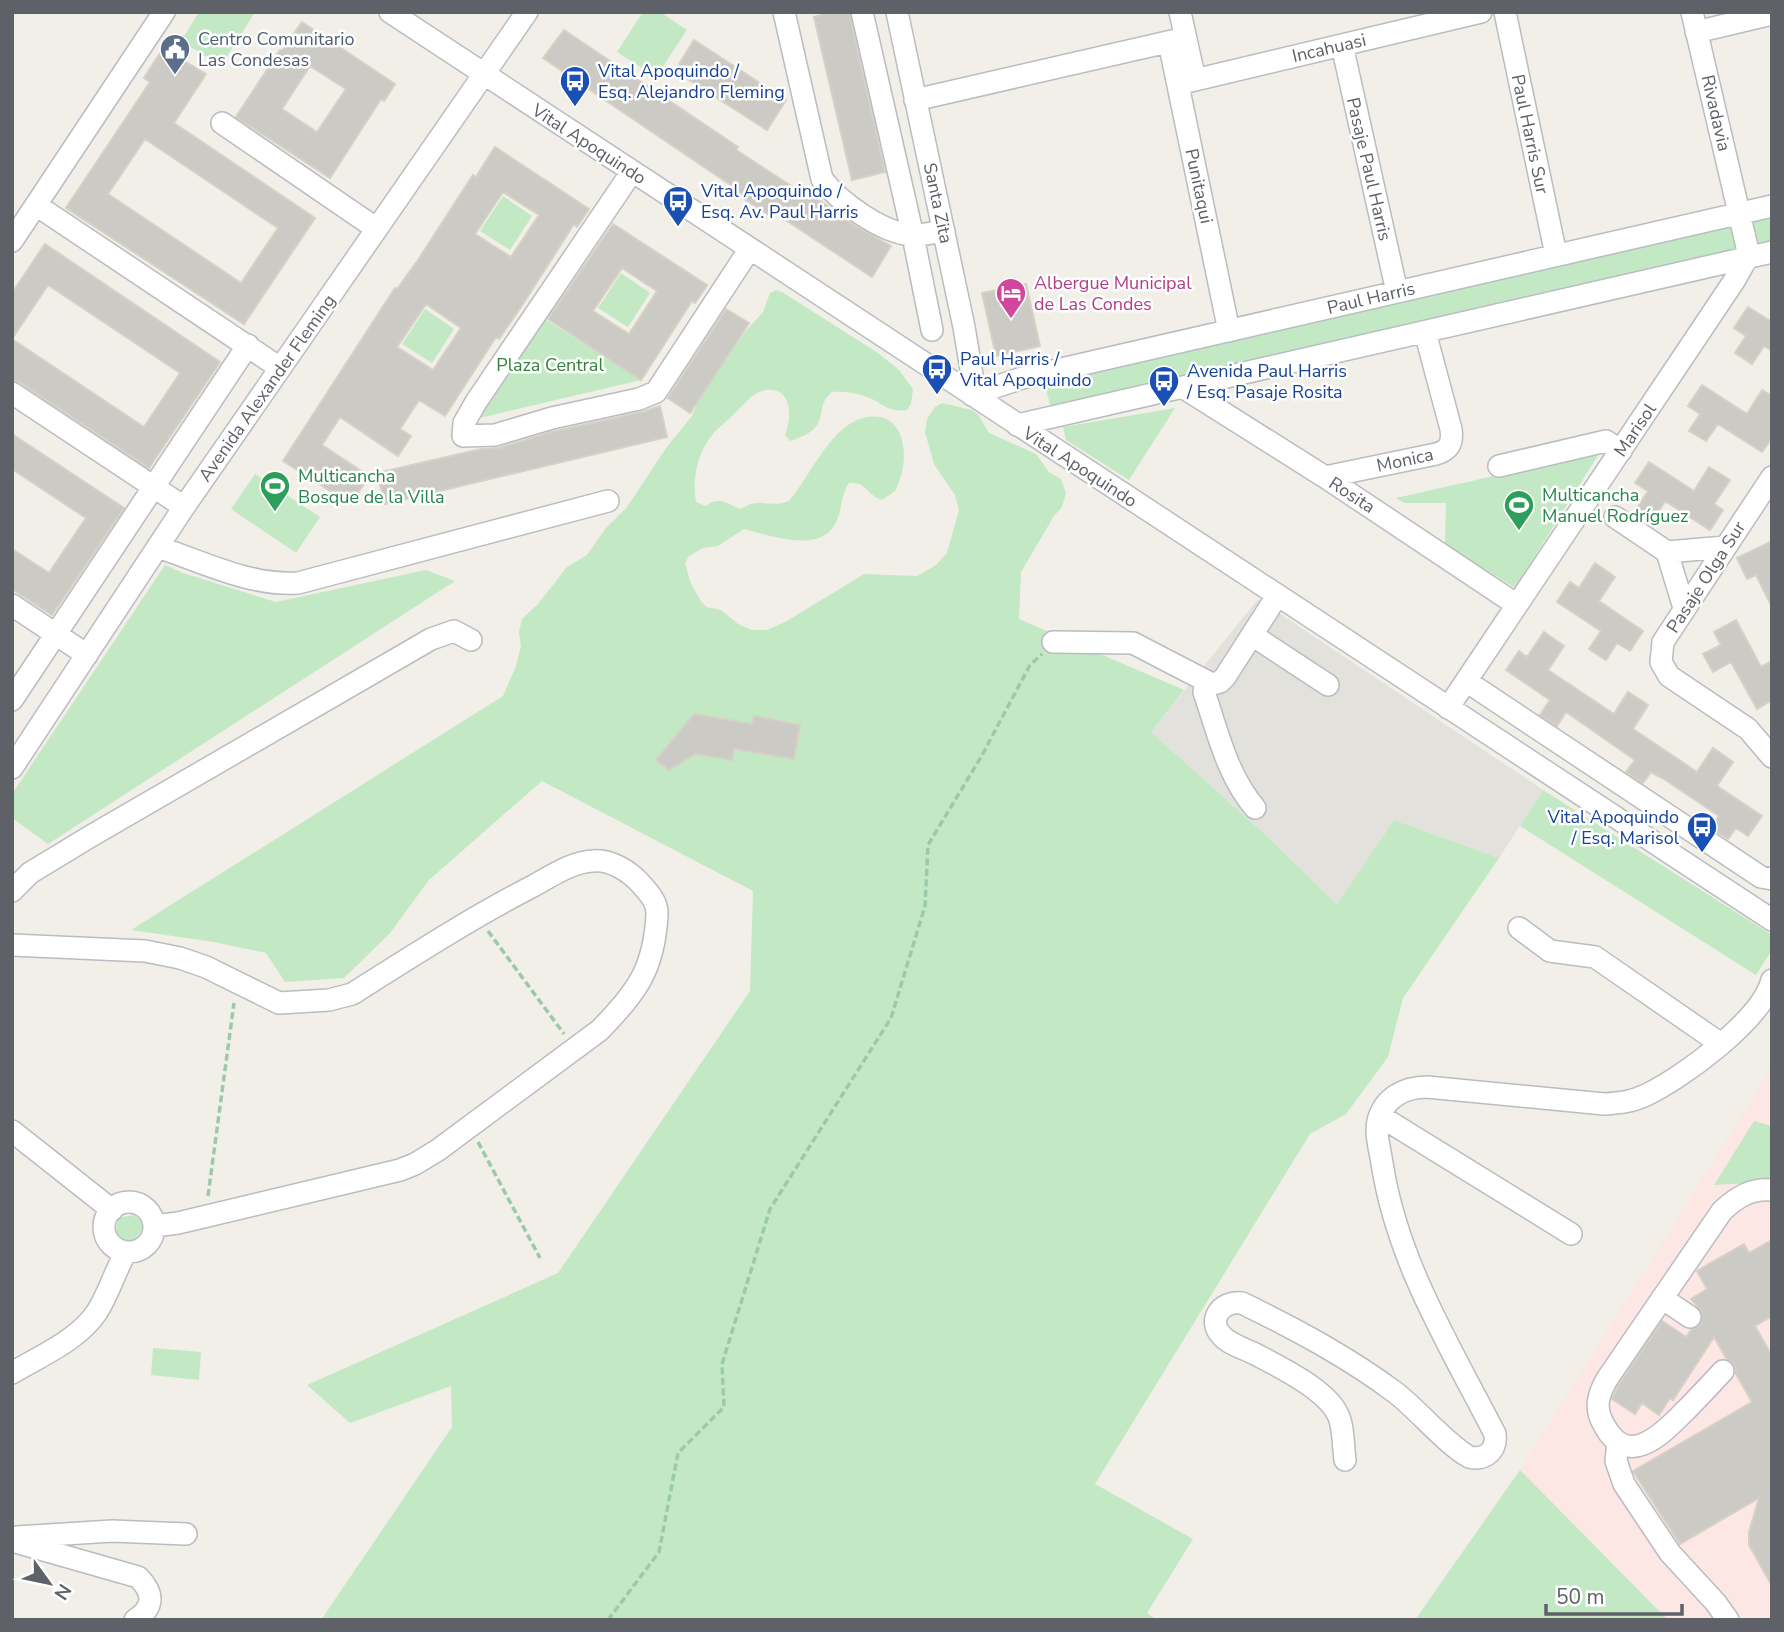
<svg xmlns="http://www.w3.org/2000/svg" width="1784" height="1632" font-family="'Nunito Sans',sans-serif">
  <rect width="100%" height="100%" fill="#f1efe7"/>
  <path fill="#e2e1db" d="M1258 599 1543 790 1499 858 1394 820 1338 906 1271 840 1151 732Z"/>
  <path fill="#fde7e4" d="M1772 1067V1620H1668L1520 1470Z"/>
  <path fill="#c3e9c4" d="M199 12H255L221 66 181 41Z
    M643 12H660L687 30 656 77 617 52Z
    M503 196 532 216 510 250 480 231Z
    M1772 218V243L1051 408 1044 382Z
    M621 273 650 293 628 327 598 308Z
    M776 290 782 292 878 353 899 370 913 389 911 404 907 410C893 412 887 408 876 401 863 394 846 391 832 392 811 409 836 427 790 441L785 435C792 419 793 387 766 390 753 392 745 403 736 412 729 420 719 426 712 435 697 454 692 479 696 502L706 506C719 495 728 505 741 509 762 496 768 509 789 501 812 475 836 410 880 417 890 419 896 425 900 434 907 453 904 473 895 491L882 500C868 496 865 480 849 483 841 495 842 508 837 520 823 556 769 535 744 529L718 546 703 548 689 556 685 563 691 584 702 603 707 607 721 610 738 624 752 630H767L787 621 864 574 917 576 936 565 947 553 959 510 955 495 934 464 925 432 927 419 935 407 942 403 972 410 978 414 989 433 1036 454 1049 472 1061 479 1066 493 1062 507 1054 516 1021 572 1019 619 1184 690 1151 732 1271 840 1337 905 1394 820 1499 858 1403 998 1388 1057 1346 1114 1310 1134 1095 1484 1193 1539 1147 1613 1157 1620H321L452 1427 451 1386 350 1423 307 1385 558 1273 750 991 753 891 542 781 429 880 390 933 344 978 285 982 266 953 214 942 131 930 503 696 516 666 521 646 519 632 522 619 538 604 567 567 587 555 606 528 627 507 666 448 692 416 697 403 723 363 744 333 763 312 770 293Z
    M425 309 454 329 432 363 402 344Z
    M540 316 641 380 471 420Z
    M1175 408 1129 480 1066 440 1063 427Z
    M1600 452 1515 588 1445 544 1446 503H1404L1396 498Z
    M255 474 320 517 296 553 231 509Z
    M165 565 183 573 276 602 426 570 455 581 48 844 12 818V794Z
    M1543 790 1772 935V950L1756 975 1520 826Z
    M1754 1121 1772 1126V1182L1714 1185Z
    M133 1215 146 1224 129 1248 115 1240 118 1218Z
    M153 1348 201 1352 199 1380 151 1375Z
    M1520 1470 1668 1620H1415Z"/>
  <path fill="#cccac4" stroke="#d6d1c5" stroke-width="2" fill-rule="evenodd" d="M832 12H849L885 172 852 180 814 17Z
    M302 22 395 84 384 101 381 99 330 178 236 117 280 50 282 51ZM310 66 346 89 317 132 282 109Z
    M564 30 738 147 736 150 802 193 804 189 854 225 891 246 872 277 772 211 769 215 729 189 732 186 543 58Z
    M694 40 786 100 767 130 675 71Z
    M163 48 206 74 174 123 315 218 244 324 66 208 150 82 144 78ZM145 139 278 228 241 283 108 194Z
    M495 147 589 209 577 227 574 224 523 304 499 339 496 337 445 416 419 400 400 429 411 436 398 456 340 417 322 445 369 476 351 504 283 461 395 288 397 289 418 260 473 175 476 177ZM503 192 539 215 511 257 475 234ZM426 304 461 328 433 370 397 347Z
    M613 224 707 285 695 303 692 301 641 380 548 319ZM622 268 657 291 629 334 593 311Z
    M45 244 220 362 149 468 19 382 12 380V293ZM48 285 180 373 144 427 12 339Z
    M1026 284 1040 346 996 356 982 293Z
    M1748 307 1772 322V351L1764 346 1752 364 1735 353 1746 336 1734 328Z
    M726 309 749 323 690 413 668 398Z
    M1702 385 1747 414 1762 390 1772 396V438L1762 452 1718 424 1706 441 1689 431 1700 414 1688 406Z
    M660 406 667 437 385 504 377 473 481 449 499 448 551 432 642 412Z
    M12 434 124 508 52 615 12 589V549L49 573 86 518 12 469Z
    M1649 462 1694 491 1709 467 1730 480 1714 504 1723 510 1710 530 1665 501 1654 519 1637 508 1648 491 1635 483Z
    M1772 541V607L1756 575 1747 579 1737 558Z
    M1595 563 1615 577 1599 601 1643 631 1630 651 1617 643 1606 660 1589 649 1601 631 1557 602 1570 582 1579 588Z
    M1736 620 1761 667 1772 661V700L1757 709 1731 662 1713 672 1703 654 1721 645 1714 632Z
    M1544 632 1564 646 1548 670 1614 714 1628 692 1648 705 1633 729 1697 772 1713 748 1733 762 1717 786 1762 816 1748 836 1736 828 1728 839 1711 828 1719 816 1664 779 1651 772 1643 783 1626 772 1635 760 1566 712 1557 726 1540 715 1550 700 1506 670 1519 651 1527 657Z
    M694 714 752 724 754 716 800 725 794 759 734 749 732 760 695 754 669 770 656 760Z
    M1772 1240V1316L1755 1326 1772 1356V1586L1749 1545V1532L1759 1498 1680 1544 1633 1471 1752 1402 1736 1374 1735 1366 1726 1358 1714 1337 1673 1400 1670 1398 1659 1415 1642 1403 1635 1414 1612 1399 1618 1386 1662 1321 1686 1337 1691 1330 1701 1324 1702 1312 1691 1299 1707 1289 1697 1271 1744 1244 1749 1253Z"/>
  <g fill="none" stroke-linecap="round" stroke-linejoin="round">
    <g stroke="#b9bcc1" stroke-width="24">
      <path id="minor" d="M390 12 1772 920
        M784 12 822 179C839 202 881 232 911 235 921 236 934 232 944 231
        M862 12 913 236 932 330
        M897 12 964 327 972 375V395L1022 378 1772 206
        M1180 12 1195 80
        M1505 12 1556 255
        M1696 32 1772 14
        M1169 42 1229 331
        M1342 45 1397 292
        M1178 84 1481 12
        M915 100 1185 38
        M222 123 377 229
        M631 173 476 402 464 423 463 436 495 435 552 418 639 399 656 392 749 250
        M36 205 280 368
        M12 241 164 12
        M1184 388 1325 477 1517 605
        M12 393 184 507
        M1017 425 1772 252
        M1499 466 1606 441 1621 451
        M1325 477 1436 454C1449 450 1453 444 1451 429L1425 332
        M1772 477 1663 642 1661 662 1669 676 1748 729 1772 757
        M1615 517 1667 552 1684 608
        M158 547C203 562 250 586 298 583L608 501
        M1667 552 1725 547
        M12 605 87 655
        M1252 635 1328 685
        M1053 642 1133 643 1212 684 1220 682 1225 677 1277 596
        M1466 681 1761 877 1772 879
        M1205 682 1204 692C1218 733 1227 775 1255 808
        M12 700 248 345
        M1448 708 1734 281 1747 258V247L1692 12
        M12 768 184 507 527 12
        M12 891 30 873 91 836 431 639 454 631 471 640
        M1519 928 1550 951 1595 957 1721 1044
        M12 945 145 951 180 958 206 967 279 1003 329 1000 352 994C412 956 471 918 535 885 553 875 572 862 593 861 610 859 629 871 640 883 648 892 658 902 657 915 654 970 637 991 600 1030L438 1150 415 1164 400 1170 178 1223 154 1226
        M1380 1116 1571 1234
        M12 1131 112 1210
        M104 1227a25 25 0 1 1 50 0a25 25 0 1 1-50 0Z
        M1662 1298 1690 1317
        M1723 1371C1711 1384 1698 1398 1685 1411 1662 1434 1628 1470 1604 1425 1594 1408 1598 1395 1607 1379L1722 1211C1737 1197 1751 1188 1772 1190
        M12 1373C42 1355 77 1341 97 1312 109 1293 115 1271 126 1252
        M1618 1442 1616 1461 1624 1484 1670 1553 1716 1603 1728 1620
        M1345 1460C1343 1447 1344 1425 1337 1413 1325 1389 1278 1366 1255 1354 1245 1349 1229 1344 1222 1336 1206 1320 1222 1300 1242 1303 1295 1329 1348 1357 1396 1393 1419 1411 1445 1443 1469 1457 1486 1461 1497 1450 1495 1434 1450 1346 1397 1262 1382 1163 1380 1150 1375 1134 1378 1121 1384 1098 1404 1087 1427 1087L1604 1104C1619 1103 1632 1102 1646 1095 1682 1078 1762 1020 1772 980
        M17 1537 112 1531 186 1534
        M12 1541 138 1577C153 1592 156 1606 135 1620"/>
    </g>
    <path stroke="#9bcaaa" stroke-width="3.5" stroke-dasharray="7 3.5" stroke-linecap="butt" d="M488 931 564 1034
      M478 1142 540 1258
      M208 1196 234 1003
      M608 1620 659 1552 678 1453 724 1407 722 1364 770 1209 891 1018 925 906 928 845 981 757 1030 665 1042 654"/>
    <use href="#minor" stroke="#fff" stroke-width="21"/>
  </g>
  <defs>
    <g id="civic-pin" transform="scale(1.575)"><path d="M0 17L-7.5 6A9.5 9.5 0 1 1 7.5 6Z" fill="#5c6f8a" stroke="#fff"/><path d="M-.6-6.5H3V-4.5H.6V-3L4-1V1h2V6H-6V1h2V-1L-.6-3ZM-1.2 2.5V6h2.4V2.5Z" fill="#fff"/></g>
    <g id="bus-pin" transform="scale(1.575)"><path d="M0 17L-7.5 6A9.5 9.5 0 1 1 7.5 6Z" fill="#1a4fb4" stroke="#fff"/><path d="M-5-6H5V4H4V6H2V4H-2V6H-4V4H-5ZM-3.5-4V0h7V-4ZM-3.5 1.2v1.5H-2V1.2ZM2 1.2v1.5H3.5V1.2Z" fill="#fff"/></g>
    <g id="hotel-pin" transform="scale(1.575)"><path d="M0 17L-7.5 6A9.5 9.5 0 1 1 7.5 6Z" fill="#d1479c" stroke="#fff"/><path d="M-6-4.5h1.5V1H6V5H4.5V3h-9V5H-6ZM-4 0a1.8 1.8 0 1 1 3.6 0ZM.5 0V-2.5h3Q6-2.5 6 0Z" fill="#fff"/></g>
    <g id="stadium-pin" transform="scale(1.575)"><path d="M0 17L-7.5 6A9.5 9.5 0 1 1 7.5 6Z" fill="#2e9e5b" stroke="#fff"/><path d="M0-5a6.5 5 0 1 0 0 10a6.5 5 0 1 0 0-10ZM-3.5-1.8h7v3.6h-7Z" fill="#fff"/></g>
  </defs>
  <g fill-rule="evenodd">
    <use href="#civic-pin" x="175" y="49"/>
    <use href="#bus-pin" x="575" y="81"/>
    <use href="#bus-pin" x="678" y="201"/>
    <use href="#hotel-pin" x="1011" y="293"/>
    <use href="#bus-pin" x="937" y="369"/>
    <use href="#bus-pin" x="1164" y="381"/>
    <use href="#stadium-pin" x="275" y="486"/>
    <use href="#stadium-pin" x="1519" y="505"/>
    <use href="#bus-pin" x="1702" y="827"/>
  </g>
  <g text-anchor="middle" stroke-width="5" stroke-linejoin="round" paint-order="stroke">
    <g font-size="18" fill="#4e5e75" stroke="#fff" text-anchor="start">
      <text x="198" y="45">Centro Comunitario<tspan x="198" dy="21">Las Condesas</tspan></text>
    </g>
    <g font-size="18" fill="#5e6268" stroke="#fff">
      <text transform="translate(1329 48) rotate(-13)" y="6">Incahuasi</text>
      <text transform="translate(1716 113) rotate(77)" y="6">Rivadavia</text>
      <text transform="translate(1530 134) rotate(78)" y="6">Paul Harris Sur</text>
      <text transform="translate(589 144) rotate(33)" y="6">Vital Apoquindo</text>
      <text transform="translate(1369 169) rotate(77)" y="6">Pasaje Paul Harris</text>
      <text transform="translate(1199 186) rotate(78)" y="6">Punitaqui</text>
      <text transform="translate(938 203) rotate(78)" y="6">Santa Zita</text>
      <text transform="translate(1371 298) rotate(-13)" y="6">Paul Harris</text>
      <text transform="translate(267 388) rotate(-55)" y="6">Avenida Alexander Fleming</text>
      <text transform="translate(1635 430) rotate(-56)" y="6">Marisol</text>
      <text transform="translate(1405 460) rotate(-12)" y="6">Monica</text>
      <text transform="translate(1080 467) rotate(33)" y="6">Vital Apoquindo</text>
      <text transform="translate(1352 495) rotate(33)" y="6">Rosita</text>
      <text transform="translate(1706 577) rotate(-57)" y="6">Pasaje Olga Sur</text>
    </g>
    <g font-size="18" fill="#164399" stroke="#fff" text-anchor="start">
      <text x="598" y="77">Vital Apoquindo /<tspan x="598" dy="21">Esq. Alejandro Fleming</tspan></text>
      <text x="701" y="197">Vital Apoquindo /<tspan x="701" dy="21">Esq. Av. Paul Harris</tspan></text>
      <text x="960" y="365">Paul Harris /<tspan x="960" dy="21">Vital Apoquindo</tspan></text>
      <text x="1187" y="377">Avenida Paul Harris<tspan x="1187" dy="21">/ Esq. Pasaje Rosita</tspan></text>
      <text x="1679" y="823" text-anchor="end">Vital Apoquindo<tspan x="1679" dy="21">/ Esq. Marisol</tspan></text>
    </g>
    <g font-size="18" fill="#b23c85" stroke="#fff" text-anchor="start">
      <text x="1034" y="289">Albergue Municipal<tspan x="1034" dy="21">de Las Condes</tspan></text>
    </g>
    <g font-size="18" fill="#318338" stroke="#fff">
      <text x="550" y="371">Plaza Central</text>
    </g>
    <g font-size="18" fill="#27864d" stroke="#fff" text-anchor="start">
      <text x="298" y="482">Multicancha<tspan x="298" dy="21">Bosque de la Villa</tspan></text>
      <text x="1542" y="501">Multicancha<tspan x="1542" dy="21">Manuel Rodríguez</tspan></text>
    </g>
  </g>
  <rect width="1784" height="1632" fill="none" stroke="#5e6268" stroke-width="28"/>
  <g transform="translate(49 1583) rotate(123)" stroke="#ffffff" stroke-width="5" paint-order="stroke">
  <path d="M0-5L12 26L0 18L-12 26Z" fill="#5e6268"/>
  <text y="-10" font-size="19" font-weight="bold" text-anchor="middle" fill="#5e6268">N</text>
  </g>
  <path d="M1546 1604v10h136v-10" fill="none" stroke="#5e6268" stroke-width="3.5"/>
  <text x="1556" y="1604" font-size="21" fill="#5e6268" stroke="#ffffff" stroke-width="5" paint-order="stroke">50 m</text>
</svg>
